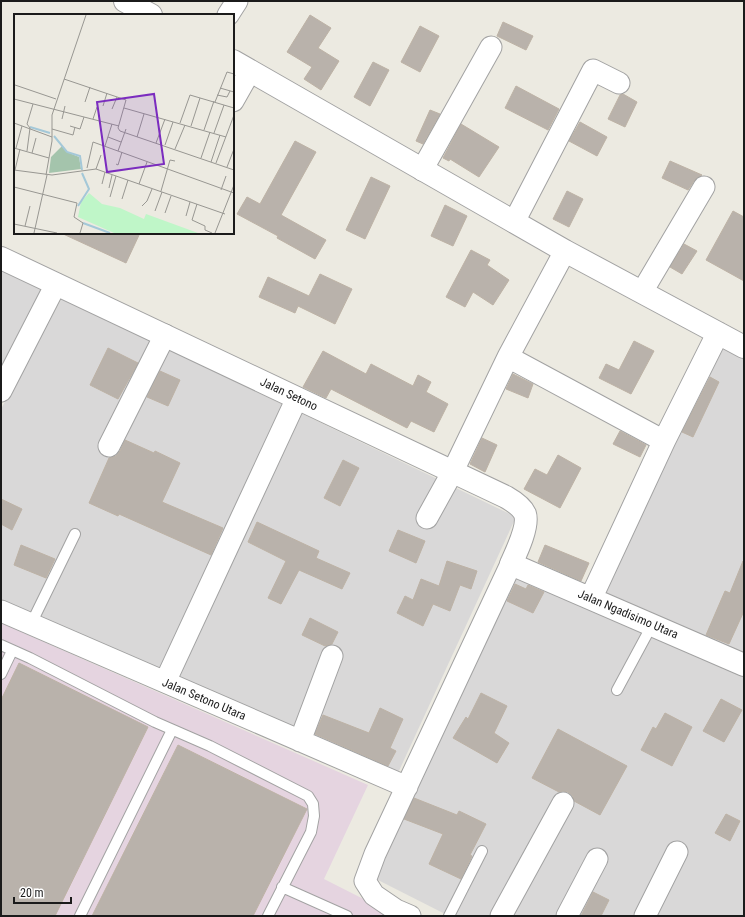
<svg xmlns="http://www.w3.org/2000/svg" width="745" height="917" font-family="'Roboto Condensed',sans-serif">
  <rect width="100%" height="100%" fill="#eceae1"/>
  <path fill="#d9d8d8" d="M1 269 43 290 1 370Z
    M62 298 516 517 398 773 1 601V409Z
    M720 343 744 356V654L599 594Z
    M516 571 744 668V916H449L376 879Z"/>
  <path fill="#e5d4e0" d="M1 623 368 785 324 879 397 916H1Z"/>
  <path fill="#b9b2ab" stroke="#bdb2a5" d="M310 15 331 28 318 48 339 61 321 90 304 79 312 67 287 52Z
    M503 22 533 36 526 50 497 36Z
    M420 26 439 36 420 72 401 62Z
    M373 62 389 70 370 106 354 97Z
    M516 86 559 109 548 130 505 108Z
    M623 94 637 102 625 127 608 119 620 95Z
    M430 110 440 114 423 144 416 141Z
    M580 122 607 137 597 156 569 141Z
    M461 124 499 147 479 177 450 159 449 161 443 158Z
    M295 141 316 152 281 215 326 240 315 259 277 238 278 236 237 214 247 197 260 204Z
    M670 161 702 175 698 177 694 181 688 190 662 178Z
    M371 177 390 186 365 239 346 230Z
    M567 191 583 199 569 227 553 219Z
    M445 205 467 216 453 246 431 236Z
    M733 211 744 217V281L706 260Z
    M61 233H140L126 263Z
    M684 244 697 251 682 274 670 267Z
    M471 250 490 260 487 265 509 280 493 305 473 292 465 307 446 297Z
    M320 274 352 289 335 324 298 306 295 313 259 297 268 277 309 296Z
    M634 341 654 351 631 394 599 378 606 364 619 370Z
    M108 348 138 363 118 399 90 385Z
    M323 351 366 374 371 364 413 386 418 375 431 382 426 392 448 404 434 432 411 421 407 428 331 389 326 398 303 387Z
    M160 371 180 380 168 406 147 397Z
    M513 374 533 384 528 398 506 389Z
    M710 377 719 382 693 437 682 432Z
    M620 431 646 445 640 457 613 444Z
    M482 438 497 445 485 472 470 464Z
    M125 440 154 453 155 451 180 463 162 502 223 528 211 555 119 514 118 516 89 503 109 458 116 456 120 451Z
    M558 455 581 468 560 508 524 489 535 469 547 475Z
    M343 460 359 468 340 506 324 498Z
    M1 499 22 509 12 530 1 524Z
    M257 522 319 551 316 558 350 573 342 589 299 570 281 604 268 598 286 561 248 542Z
    M398 530 425 541 416 563 389 551Z
    M21 545 55 559 46 578 14 565Z
    M545 545 589 563 581 581 538 562Z
    M447 561 477 571 471 589 460 585 450 611 433 604 423 626 397 613 405 596 413 600 421 579 439 586Z
    M743 561 744 611 729 644 706 635 725 591 730 593Z
    M515 584 526 589 528 585 544 592 533 613 507 601Z
    M310 618 338 632 332 644 325 646 302 635Z
    M19 663 148 727 55 916H1V700Z
    M481 693 507 706 494 733 509 743 497 763 453 738 466 717 468 719Z
    M721 699 742 710 724 742 703 731Z
    M380 708 403 719 390 748 396 751 388 766 315 734 323 715 369 733Z
    M665 713 692 727 672 766 641 750 653 727 656 729Z
    M558 729 627 766 600 815 574 801 573 796 568 792 563 791 559 792 532 778Z
    M178 745 307 809 253 916H92Z
    M414 798 457 815 459 811 486 824 470 855 472 856 461 879 429 864 443 834 404 819Z
    M726 814 740 821 730 841 715 833Z
    M593 892 609 900 601 916H581Z"/>
  <g fill="none" stroke-linecap="round" stroke-linejoin="round">
    <g stroke="#a2a2a2" stroke-width="12">
      <path id="service" d="M31 624 75 534
        M1 645 30 658 155 722 210 746 308 796 313 804 314 816 311 832 268 916
        M1 674 12 651
        M617 690 652 625
        M282 887 347 916
        M80 916 172 730
        M449 916 482 851"/>
    </g>
    <g stroke="#a2a2a2" stroke-width="23">
      <path id="minor" d="M228 15 237 1
        M233 101 250 71
        M422 170 491 47
        M514 222 593 70 619 83
        M642 292 704 187
        M508 357 664 441
        M1 391 56 284
        M109 446 165 335
        M427 518 453 471 508 357 565 251
        M1 611 407 787
        M165 682 297 398
        M300 741 332 656
        M410 916 396 910 374 895 365 881 375 854 511 564
        M501 916 563 803
        M567 916 597 859
        M645 916 677 852"/>
    </g>
    <g stroke="#a2a2a2" stroke-width="24">
      <path id="tertiary" d="M125 1 151 15
        M233 61 565 251 744 347
        M1 258 506 497C513 501 522 507 525 514 529 526 516 553 511 564L744 665
        M591 598 664 441 718 333"/>
    </g>
    <use href="#service" stroke="#fff" stroke-width="10"/>
    <use href="#minor" stroke="#fff" stroke-width="21"/>
    <use href="#tertiary" stroke="#fff" stroke-width="22"/>
  </g>
  <g text-anchor="middle" stroke-width="4" stroke-linejoin="round" paint-order="stroke">
    <g font-size="12" fill="#1b1b1b" stroke="#fff">
      <text transform="translate(289 394) rotate(25)" y="4">Jalan Setono</text>
      <text transform="translate(628 614) rotate(23)" y="4">Jalan Ngadisimo Utara</text>
      <text transform="translate(204 699) rotate(23)" y="4">Jalan Setono Utara</text>
    </g>
  </g>
  <g transform="translate(14 14)">
    <rect width="220" height="220" fill="#eceae1"/>
    <path d="M48 132 53 138 65 143 67 155 35 159 37 143Z" fill="#a4c4ac"/>
    <path d="M75 179 88 190 106 194 130 205 132 200 184 219H100L64 203 67 188Z" fill="#bff6c8"/>
    <path fill="none" stroke="#a4c8d8" stroke-width="2" d="M16 113 36 119M40 122 53 138 66 142 68 156M64 192 75 175 68 159M69 209 96 219"/>
    <path fill="none" stroke="#989792" stroke-width="1" d="M50 65 112 86 104 114 106 117 220 156M1 71 42 85M206 74 220 78M203 81 213 83 216 77M0 85 105 112M71 88 76 73M201 88 213 58 220 60M89 92 93 79M110 94 212 123M98 95 103 83M48 105 51 92M79 105 83 93M0 109 38 123M166 109 176 81 220 94M56 112 66 115 70 103M177 112 186 84M16 114 13 110 19 90M38 115 59 121 61 113M190 116 200 87M200 119 210 91M94 123 107 128M123 123 130 100M142 129 151 105M151 131 159 108M91 132 98 110M0 134 35 144M2 134 8 112M161 135 171 111M13 137 16 114M104 137 112 115M18 139 22 124M187 144 196 118M197 148 206 121M202 149 220 101M102 150 104 151 108 138M213 153 220 135M73 154 79 128 220 179M82 155 87 141M0 156 38 161 82 155 211 200M1 156 6 135M32 161 38 127V101L72 1M88 170 91 158M125 170 133 148M0 173 63 189 60 203 69 209 66 219M95 174 98 161M207 176 212 162M147 177 156 146 161 147M96 183 102 162M108 185 114 166M183 190 178 206 191 212V216L198 219M128 192 133 187 138 175M141 197 148 178M151 199 157 182M172 202 176 188M0 210 43 219M11 212 16 192M20 219 33 161M201 219 220 171"/>
    <path fill="#7b2cbf" fill-opacity="0.15" stroke="#7b2cbf" stroke-width="2" d="M140 80 150 150 93 158 83 88Z"/>
    <rect width="220" height="220" fill="none" stroke="#1b1b1b" stroke-width="2"/>
  </g>
  <rect width="745" height="917" fill="none" stroke="#1b1b1b" stroke-width="4"/>
  <path d="M14 897v6h57v-6" fill="none" stroke="#1b1b1b" stroke-width="2"/>
  <text x="20" y="897" font-size="12" fill="#1b1b1b" stroke="#ffffff" stroke-width="3" paint-order="stroke">20 m</text>
</svg>
